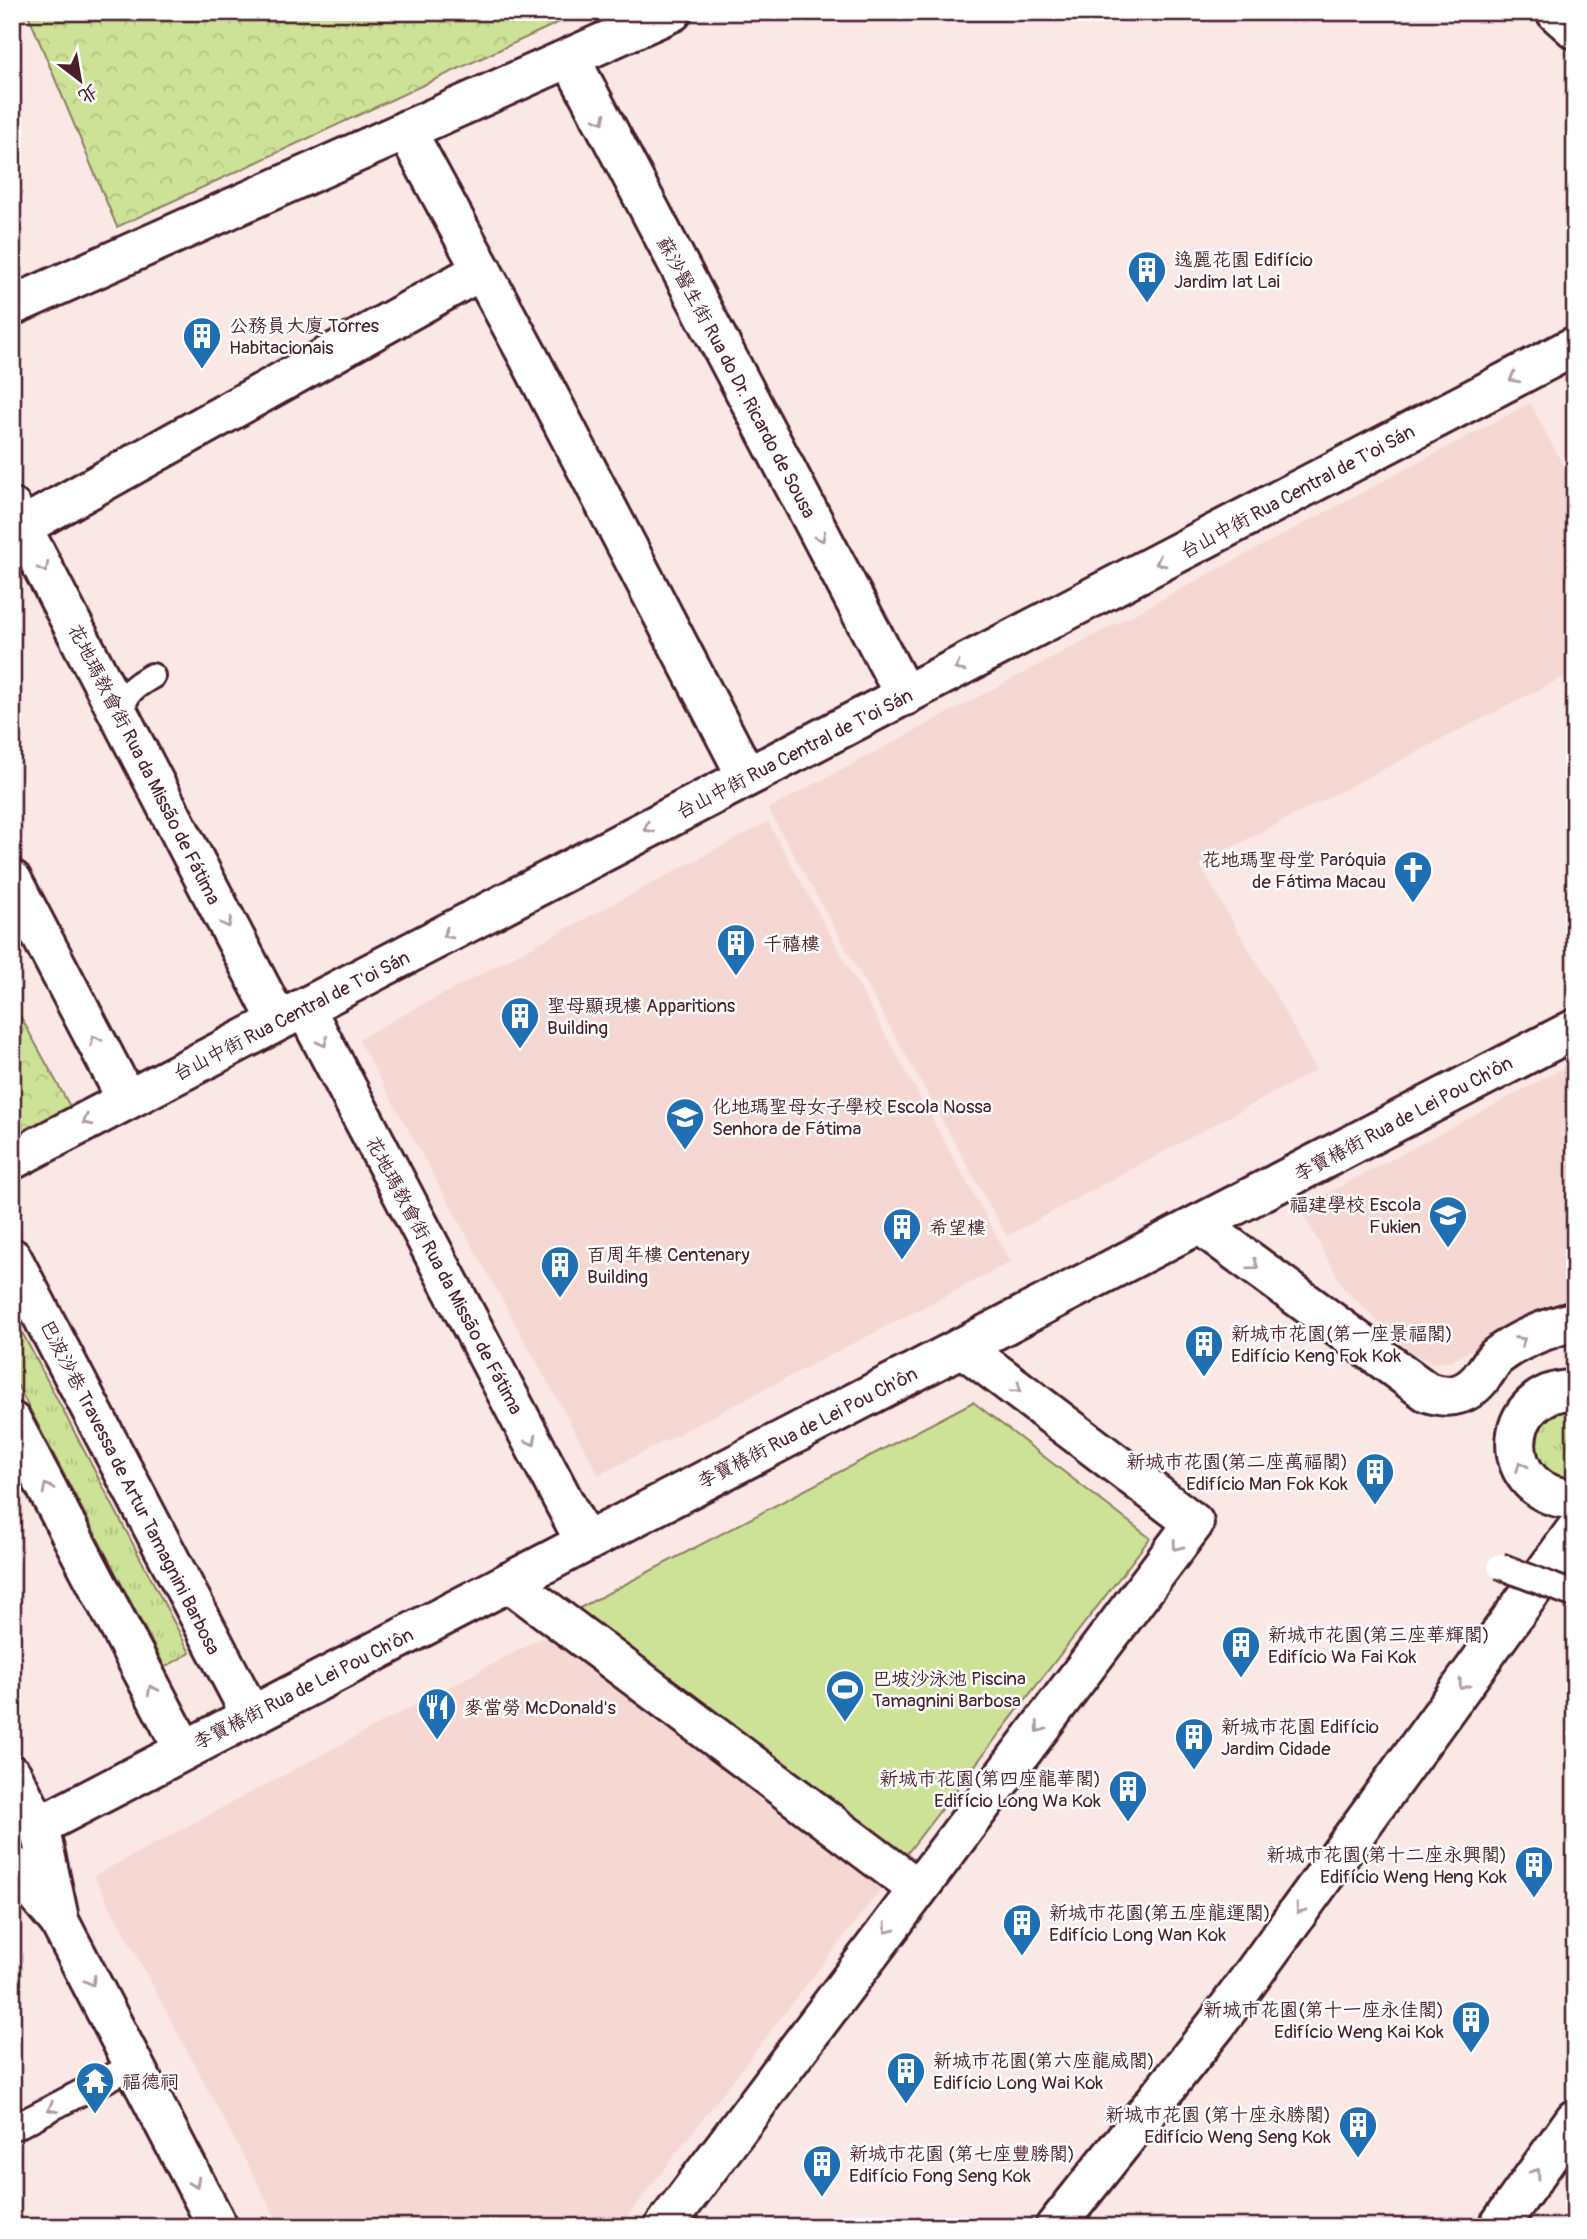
<svg xmlns="http://www.w3.org/2000/svg" width="1587" height="2239" font-family="Pangolin,'LXGW WenKai TC',sans-serif">
  <defs>
    <pattern id="grass-tufts" width="24" height="20" patternUnits="userSpaceOnUse" patternTransform="scale(1.75)"><rect width="24" height="20" fill="#cde297"/><path d="M3 7l-1-3M5 7V3M7 7l1-3M15 17l-1-3M17 17v-4M19 17l1-3" fill="none" stroke="#b2c182"/></pattern>
    <pattern id="park-crowns" width="20" height="18" patternUnits="userSpaceOnUse" patternTransform="scale(1.75)"><rect width="20" height="18" fill="#cde297"/><path d="M2 6a3 3 0 1 1 6 0M12 15a3 3 0 1 1 6 0" fill="none" stroke="#b2c182"/></pattern>
  </defs>
  <rect width="100%" height="100%" fill="#f9e8e6"/>
  <filter id="ink" filterUnits="userSpaceOnUse"><feTurbulence type="fractalNoise" baseFrequency=".0143" numOctaves="2"/><feDisplacementMap in="SourceGraphic" scale="14" xChannelSelector="R" yChannelSelector="G"/><feConvolveMatrix kernelMatrix="1 2 1 2 8 2 1 2 1" color-interpolation-filters="sRGB"/></filter>
  <g filter="url(#ink)">
    <path fill="#f5d8d4" d="M1530 403 1575 488V671L1199 864 1272 989 1316 1070 1007 1236 768 809Z
      M768 822 1011 1262 599 1475 358 1039Z
      M1575 1062V1301L1558 1305 1526 1320 1450 1361 1435 1363 1421 1358 1407 1349 1344 1289 1300 1208Z
      M558 1629 887 1881 619 2227H281L94 1876Z"/>
    <path fill="url(#grass-tufts)" stroke="#8c8061" stroke-width="2" d="M12 1313 190 1653 165 1667 12 1375Z
      M1575 1395V1493L1544 1486 1524 1427Z"/>
    <path fill="url(#park-crowns)" stroke="#8c8061" stroke-width="2" d="M27 12H581L117 227Z
      M12 1001 78 1121 12 1155Z"/>
    <path fill="#cde297" stroke="#8c8061" stroke-width="2" d="M973 1402 1150 1538 902 1860 574 1611Z"/>
    <g fill="none" stroke-linecap="round" stroke-linejoin="round">
      <g stroke="#4a1f2b" stroke-width="30">
        <path id="lane" d="M122 720C123 693 130 689 152 676
          M12 2124 17 2126 134 2065"/>
      </g>
      <g stroke="#4a1f2b" stroke-width="44">
        <path id="street" d="M570 58 905 696
          M406 130 528 356 747 777
          M12 508 278 1021
          M22 527 482 270
          M12 880 127 1100
          M305 1008 585 1542
          M12 1160 1575 346
          M1199 1224 1427 1392C1450 1400 1469 1395 1483 1375 1488 1369 1491 1362 1496 1357 1520 1338 1546 1329 1575 1321
          M12 1258 251 1715
          M1575 1390C1497 1389 1496 1498 1575 1499
          M12 1422 184 1750
          M509 1582 918 1889
          M664 2227 1194 1523 962 1347
          M1055 2227 1216 2025 1575 1531
          M1498 2227 1575 2119"/>
      </g>
      <g stroke="#4a1f2b" stroke-width="44">
        <path id="secondary" d="M1556 12 1575 29
          M39 1826 1575 1029"/>
      </g>
      <g stroke="#4a1f2b" stroke-width="44">
        <path id="primary" d="M12 306 672 12
          M12 1775 39 1826 58 1914
          M12 1865 59 1921 218 2227"/>
      </g>
      <use href="#lane" stroke="#fff" stroke-width="24"/>
      <use href="#street" stroke="#fff" stroke-width="38"/>
      <use href="#secondary" stroke="#fff" stroke-width="38"/>
      <use href="#primary" stroke="#fff" stroke-width="38"/>
      <g stroke="#4a1f2b" stroke-width="30" stroke-linecap="butt">
        <path id="lane-bridge" d="M1500 1566 1575 1595"/>
      </g>
      <use href="#lane-bridge" stroke="#fff" stroke-width="24"/>
    </g>
    <defs><path id="oneway-chevron" d="M-2-3.5L2.5 0L-2 3.5" fill="none" stroke-width="1.6" stroke-linecap="round" stroke-linejoin="round" transform="scale(1.75)"/></defs>
    <g stroke="#ae9aa0">
      <use href="#oneway-chevron" transform="translate(601 119) rotate(63)"/>
      <use href="#oneway-chevron" transform="translate(1514 378) rotate(152)"/>
      <use href="#oneway-chevron" transform="translate(821 537) rotate(62)"/>
      <use href="#oneway-chevron" transform="translate(1160 562) rotate(152)"/>
      <use href="#oneway-chevron" transform="translate(44 568) rotate(63)"/>
      <use href="#oneway-chevron" transform="translate(959 667) rotate(152)"/>
      <use href="#oneway-chevron" transform="translate(648 828) rotate(152)"/>
      <use href="#oneway-chevron" transform="translate(227 923) rotate(63)"/>
      <use href="#oneway-chevron" transform="translate(447 934) rotate(152)"/>
      <use href="#oneway-chevron" transform="translate(95 1040) rotate(-117)"/>
      <use href="#oneway-chevron" transform="translate(323 1042) rotate(63)"/>
      <use href="#oneway-chevron" transform="translate(87 1121) rotate(153)"/>
      <use href="#oneway-chevron" transform="translate(1254 1265) rotate(36)"/>
      <use href="#oneway-chevron" transform="translate(1521 1341) rotate(-33)"/>
      <use href="#oneway-chevron" transform="translate(1017 1388) rotate(37)"/>
      <use href="#oneway-chevron" transform="translate(532 1441) rotate(62)"/>
      <use href="#oneway-chevron" transform="translate(1521 1466) rotate(-113)"/>
      <use href="#oneway-chevron" transform="translate(47 1488) rotate(-117)"/>
      <use href="#oneway-chevron" transform="translate(1177 1546) rotate(127)"/>
      <use href="#oneway-chevron" transform="translate(1463 1685) rotate(126)"/>
      <use href="#oneway-chevron" transform="translate(152 1690) rotate(-118)"/>
      <use href="#oneway-chevron" transform="translate(1040 1728) rotate(127)"/>
      <use href="#oneway-chevron" transform="translate(1300 1909) rotate(126)"/>
      <use href="#oneway-chevron" transform="translate(888 1929) rotate(127)"/>
      <use href="#oneway-chevron" transform="translate(91 1981) rotate(63)"/>
      <use href="#oneway-chevron" transform="translate(52 2108) rotate(153)"/>
      <use href="#oneway-chevron" transform="translate(1536 2173) rotate(-54)"/>
      <use href="#oneway-chevron" transform="translate(195 2183) rotate(62)"/>
    </g>
  </g>
  <defs>
    <g id="building-pin" transform="scale(2.0125)"><path d="M0 17L-7.5 6A9.5 9.5 0 1 1 7.5 6Z" fill="#1f6fb2" stroke="#fff"/><path d="M-4-6H4V6H1V3H-1V6H-4ZM-2.5-4.3h1.7v1.8h-1.7ZM.8-4.3h1.7v1.8H.8ZM-2.5-1h1.7V.8h-1.7ZM.8-1h1.7V.8H.8Z" fill="#fff"/></g>
    <g id="church-pin" transform="scale(2.0125)"><path d="M0 17L-7.5 6A9.5 9.5 0 1 1 7.5 6Z" fill="#1f6fb2" stroke="#fff"/><path d="M-1.2-6h2.4v3.5h3.3v2.4h-3.3V6h-2.4V-.1h-3.3v-2.4h3.3Z" fill="#fff"/></g>
    <g id="school-pin" transform="scale(2.0125)"><path d="M0 17L-7.5 6A9.5 9.5 0 1 1 7.5 6Z" fill="#1f6fb2" stroke="#fff"/><path d="M0-5L7-2L0 1L-7-2ZM-4 1L0 2.5L4 1V4Q0 6-4 4Z" fill="#fff"/></g>
    <g id="stadium-pin" transform="scale(2.0125)"><path d="M0 17L-7.5 6A9.5 9.5 0 1 1 7.5 6Z" fill="#1f6fb2" stroke="#fff"/><path d="M0-5a6.5 5 0 1 0 0 10a6.5 5 0 1 0 0-10ZM-3.5-1.8h7v3.6h-7Z" fill="#fff"/></g>
    <g id="restaurant-pin" transform="scale(2.0125)"><path d="M0 17L-7.5 6A9.5 9.5 0 1 1 7.5 6Z" fill="#1f6fb2" stroke="#fff"/><path d="M-5-6h1v4h1v-4h1v4h1v-4h1v5L-1.5 .5V6h-2V.5L-5-1ZM5-6V6H3V1.5H1.5Q1.5-4 5-6Z" fill="#fff"/></g>
    <g id="temple-pin" transform="scale(2.0125)"><path d="M0 17L-7.5 6A9.5 9.5 0 1 1 7.5 6Z" fill="#1f6fb2" stroke="#fff"/><path d="M0-6L5-2H3V0L6.5 2.5H4V6H1.5V3h-3V6H-4V2.5H-6.5L-3 0V-2H-5Z" fill="#fff"/></g>
  </defs>
  <g fill-rule="evenodd">
    <use href="#building-pin" x="1147" y="270"/>
    <use href="#building-pin" x="202" y="336"/>
    <use href="#church-pin" x="1413" y="870"/>
    <use href="#building-pin" x="736" y="943"/>
    <use href="#building-pin" x="520" y="1016"/>
    <use href="#school-pin" x="685" y="1117"/>
    <use href="#school-pin" x="1448" y="1215"/>
    <use href="#building-pin" x="902" y="1227"/>
    <use href="#building-pin" x="560" y="1265"/>
    <use href="#building-pin" x="1204" y="1344"/>
    <use href="#building-pin" x="1375" y="1472"/>
    <use href="#building-pin" x="1241" y="1645"/>
    <use href="#stadium-pin" x="845" y="1689"/>
    <use href="#restaurant-pin" x="437" y="1707"/>
    <use href="#building-pin" x="1194" y="1737"/>
    <use href="#building-pin" x="1128" y="1789"/>
    <use href="#building-pin" x="1534" y="1865"/>
    <use href="#building-pin" x="1022" y="1923"/>
    <use href="#building-pin" x="1471" y="2020"/>
    <use href="#building-pin" x="906" y="2071"/>
    <use href="#temple-pin" x="95" y="2081"/>
    <use href="#building-pin" x="1358" y="2125"/>
    <use href="#building-pin" x="822" y="2164"/>
  </g>
  <g text-anchor="middle" stroke-width="5" stroke-linejoin="round" paint-order="stroke">
    <g font-size="19" fill="#4a1f2b" stroke="#fff" text-anchor="start">
      <text x="1174" y="266">逸麗花園 Edifício<tspan x="1174" dy="22">Jardim Iat Lai</tspan></text>
      <text x="229" y="332">公務員大廈 Torres<tspan x="229" dy="22">Habitacionais</tspan></text>
      <text x="1386" y="866" text-anchor="end">花地瑪聖母堂 Paróquia<tspan x="1386" dy="22">de Fátima Macau</tspan></text>
      <text x="763" y="950">千禧樓</text>
      <text x="547" y="1012">聖母顯現樓 Apparitions<tspan x="547" dy="22">Building</tspan></text>
      <text x="712" y="1113">化地瑪聖母女子學校 Escola Nossa<tspan x="712" dy="22">Senhora de Fátima</tspan></text>
      <text x="1421" y="1211" text-anchor="end">福建學校 Escola<tspan x="1421" dy="22">Fukien</tspan></text>
      <text x="929" y="1234">希望樓</text>
      <text x="587" y="1261">百周年樓 Centenary<tspan x="587" dy="22">Building</tspan></text>
      <text x="1231" y="1340">新城市花園(第一座景福閣)<tspan x="1231" dy="22">Edifício Keng Fok Kok</tspan></text>
      <text x="1348" y="1468" text-anchor="end">新城市花園(第二座萬福閣)<tspan x="1348" dy="22">Edifício Man Fok Kok</tspan></text>
      <text x="1268" y="1641">新城市花園(第三座華輝閣)<tspan x="1268" dy="22">Edifício Wa Fai Kok</tspan></text>
      <text x="872" y="1685">巴坡沙泳池 Piscina<tspan x="872" dy="22">Tamagnini Barbosa</tspan></text>
      <text x="464" y="1714">麥當勞 McDonald's</text>
      <text x="1221" y="1733">新城市花園 Edifício<tspan x="1221" dy="22">Jardim Cidade</tspan></text>
      <text x="1101" y="1785" text-anchor="end">新城市花園(第四座龍華閣)<tspan x="1101" dy="22">Edifício Long Wa Kok</tspan></text>
      <text x="1507" y="1861" text-anchor="end">新城市花園(第十二座永興閣)<tspan x="1507" dy="22">Edifício Weng Heng Kok</tspan></text>
      <text x="1049" y="1919">新城市花園(第五座龍運閣)<tspan x="1049" dy="22">Edifício Long Wan Kok</tspan></text>
      <text x="1444" y="2016" text-anchor="end">新城市花園(第十一座永佳閣)<tspan x="1444" dy="22">Edifício Weng Kai Kok</tspan></text>
      <text x="933" y="2067">新城市花園(第六座龍威閣)<tspan x="933" dy="22">Edifício Long Wai Kok</tspan></text>
      <text x="122" y="2088">福德祠</text>
      <text x="1331" y="2121" text-anchor="end">新城市花園 (第十座永勝閣)<tspan x="1331" dy="22">Edifício Weng Seng Kok</tspan></text>
      <text x="849" y="2160">新城市花園 (第七座豐勝閣)<tspan x="849" dy="22">Edifício Fong Seng Kok</tspan></text>
    </g>
    <g font-size="19" fill="#4a1f2b" stroke="#fff">
      <text transform="translate(737 377) rotate(62)" y="7">蘇沙醫生街 Rua do Dr. Ricardo de Sousa</text>
      <text transform="translate(1297 491) rotate(-28)" y="7">台山中街 Rua Central de T'oi Sán</text>
      <text transform="translate(794 753) rotate(-27)" y="7">台山中街 Rua Central de T'oi Sán</text>
      <text transform="translate(145 764) rotate(63)" y="7">花地瑪教會街 Rua da Missão de Fátima</text>
      <text transform="translate(291 1015) rotate(-27)" y="7">台山中街 Rua Central de T'oi Sán</text>
      <text transform="translate(1403 1118) rotate(-28)" y="7">李寶椿街 Rua de Lei Pou Ch'ôn</text>
      <text transform="translate(445 1275) rotate(62)" y="7">花地瑪教會街 Rua da Missão de Fátima</text>
      <text transform="translate(807 1427) rotate(-27)" y="7">李寶椿街 Rua de Lei Pou Ch'ôn</text>
      <text transform="translate(131 1487) rotate(63)" y="7">巴波沙巷 Travessa de Artur Tamagnini Barbosa</text>
      <text transform="translate(303 1688) rotate(-27)" y="7">李寶椿街 Rua de Lei Pou Ch'ôn</text>
    </g>
  </g>
  <rect width="1587" height="2239" fill="none" stroke="#fff" stroke-width="42"/>
  <rect x="21" y="21" width="1545" height="2197" fill="none" stroke="#4a1f2b" stroke-width="2.5" filter="url(#ink)"/>
  <g transform="translate(80 80) rotate(149)" stroke="#ffffff" stroke-width="5" paint-order="stroke">
  <path d="M0-5L12 26L0 18L-12 26Z" fill="#4a1f2b"/>
  <text y="-10" font-size="19" font-weight="bold" text-anchor="middle" fill="#4a1f2b">北</text>
  </g>
</svg>
